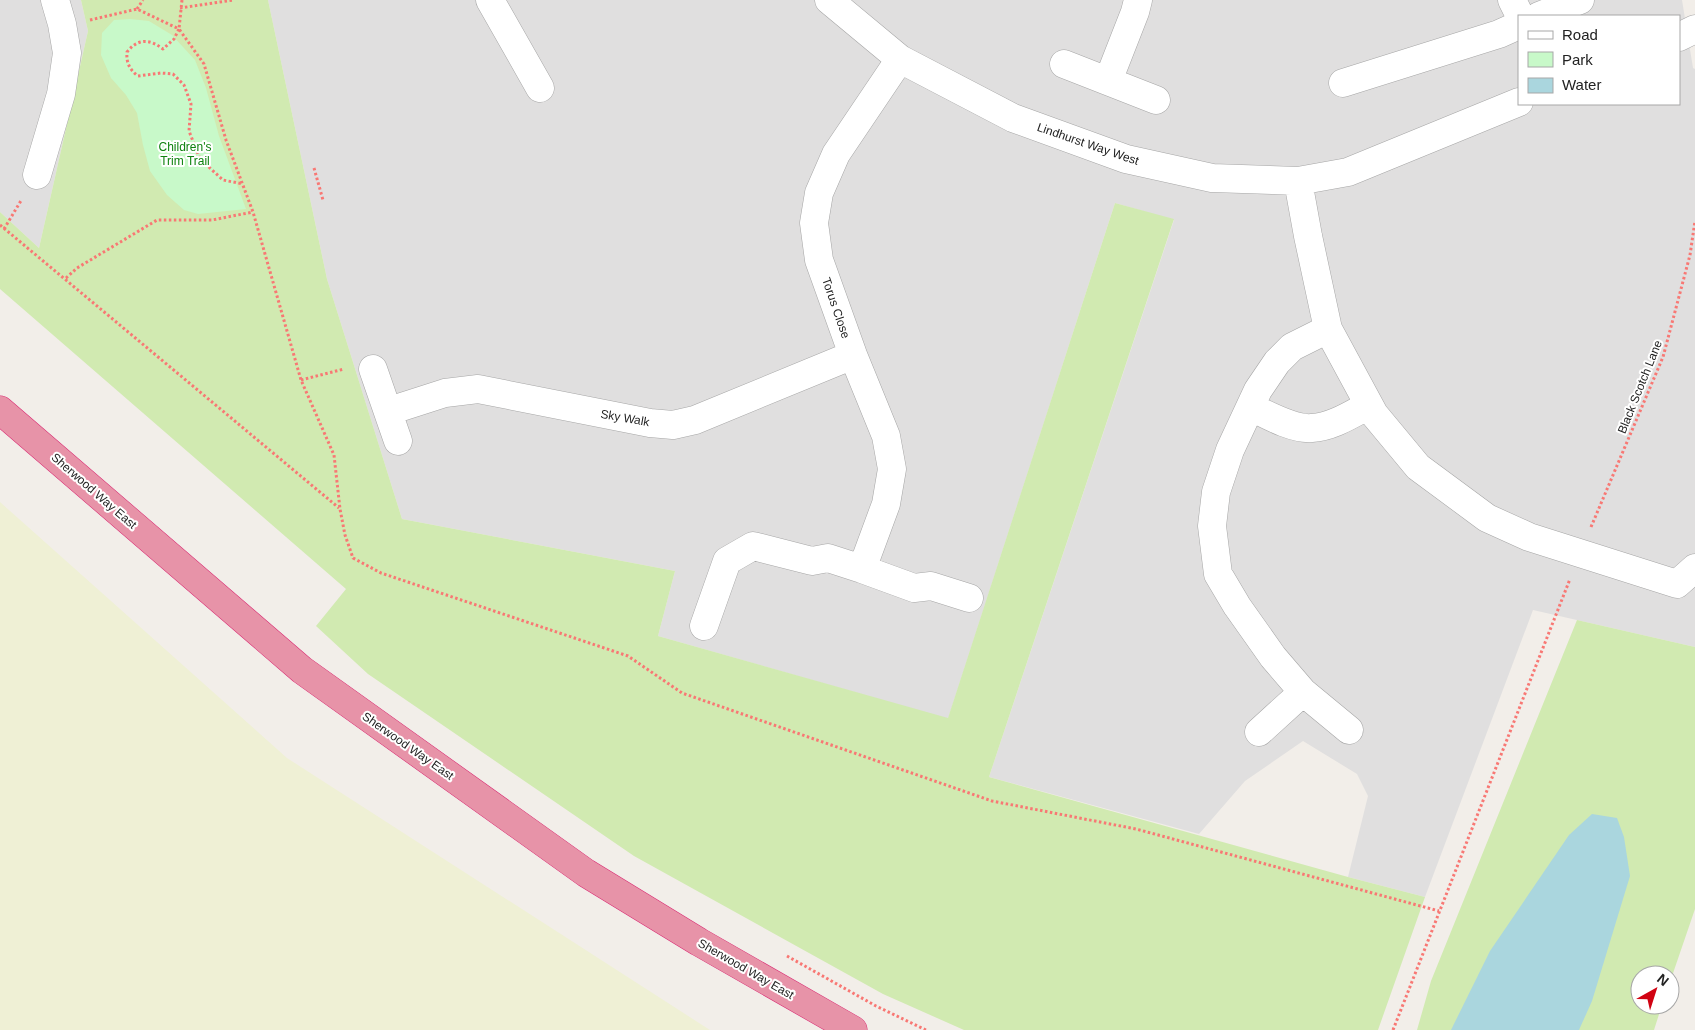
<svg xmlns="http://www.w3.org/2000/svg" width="1695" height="1030" font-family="Arial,sans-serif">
  <rect width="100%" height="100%" fill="#f2eee9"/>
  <path fill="#e0dfdf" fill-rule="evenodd" d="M0 0H81L88 31 39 248 0 212Z
    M268 0H1682L1693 68 1695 69V647L1533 610 1425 897 1348 877 1368 796 1357 774 1303 741 1245 781 1199 834 989 777 1174 220 1115 203 948 719 658 636 675 571 402 519 327 279ZM1519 16H1679V104H1519Z"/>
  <path fill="#eff0d5" d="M0 502 287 758 710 1030H0Z"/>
  <path fill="#d1eab1" d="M81 0H268L327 279 402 519 675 571 658 636 948 718 1115 203 1174 219 989 777 1348 877 1425 897 1378 1030H964L883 994 634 856 368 674 316 626 346 589 0 289V212L39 248 88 31Z
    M1577 620 1695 647V909L1670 982V975H1640V1005H1662L1654 1030H1417L1431 981Z"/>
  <path fill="#c8f9c9" d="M130 19 149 21 172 35 195 60 206 88 219 136 246 209 198 214 184 210 167 195 150 171 143 145 137 113 126 95 111 78 101 55 102 33 114 20Z"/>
  <path fill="#aad6de" d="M1592 814 1617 818 1624 837 1630 876 1592 1001 1579 1030H1451L1490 951 1569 835Z"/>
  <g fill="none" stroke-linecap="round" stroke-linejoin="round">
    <g stroke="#a6a6a6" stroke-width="29">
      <path id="minor" d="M490 0 540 88
        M829 0 900 59 1013 118 1126 159 1212 178 1298 181 1348 172 1519 102
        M1512 0 1520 16
        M1539 16 1580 0
        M1679 37 1695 29
        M1064 64 1156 100
        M1108 81 1135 12 1138 0
        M1343 83 1499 34 1519 25
        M37 175 61 94 67 53 62 24 55 0
        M1298 181 1308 236 1328 329 1374 414 1418 467 1487 518 1529 537 1677 584 1695 568
        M1328 329 1292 347 1277 362 1258 390 1230 450 1216 492 1212 526 1218 574 1237 606 1273 657 1303 692 1349 730
        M373 369 398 441
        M1251 407C1267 415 1294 430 1312 428 1332 427 1352 414 1369 405
        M389 411 445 393 478 389 650 423 673 425 695 420 853 355
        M862 569 886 504 892 469 886 436 853 355 819 260 814 223 819 193 836 154 900 59
        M704 626 727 561 753 546 812 561 828 558 862 569 914 588 931 586 969 598
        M1259 732 1303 692"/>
    </g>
    <g stroke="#d92c74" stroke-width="29">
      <path id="highway" d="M0 410 302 670 586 873 699 942 853 1030"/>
    </g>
    <path stroke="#f87874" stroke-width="3" stroke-dasharray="2.5 2.5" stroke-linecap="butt" d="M182 0 179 29 204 64 226 140 253 212 301 380 334 455 340 509 345 535 353 558 381 573 628 656 682 693 992 801 1136 829 1439 911
      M180 8 233 0
      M137 9 143 0
      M90 20 137 9 179 29 174 39 163 49C150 39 138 38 127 52 126 63 130 70 138 76L161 73 173 74 184 85 191 104 189 131 200 159 223 180 243 184
      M314 168 323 200
      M0 225 339 508
      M4 229 22 199
      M66 278 77 268 157 220H212L253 212
      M301 380 344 369
      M1591 527 1663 357 1690 255 1695 221
      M787 956 876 1006 926 1030
      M1393 1030 1570 579"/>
    <use href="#minor" stroke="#fff" stroke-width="28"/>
    <use href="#highway" stroke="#e793a8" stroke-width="28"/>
  </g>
  <g text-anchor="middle" stroke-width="4" stroke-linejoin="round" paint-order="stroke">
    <g font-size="12" fill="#222" stroke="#fff">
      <text transform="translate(1088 144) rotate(19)" y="4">Lindhurst Way West</text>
      <text transform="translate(836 308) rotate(71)" y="4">Torus Close</text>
      <text transform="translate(1640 387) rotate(-68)" y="4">Black Scotch Lane</text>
      <text transform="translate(625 418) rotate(10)" y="4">Sky Walk</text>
      <text transform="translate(94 491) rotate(41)" y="4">Sherwood Way East</text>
      <text transform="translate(408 746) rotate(35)" y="4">Sherwood Way East</text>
      <text transform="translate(746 969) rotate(30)" y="4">Sherwood Way East</text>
    </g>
    <g font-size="12" fill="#0e820f" stroke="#fff">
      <text x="185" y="151">Children's<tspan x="185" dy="14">Trim Trail</tspan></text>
    </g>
  </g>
  <rect x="1518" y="15" width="162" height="90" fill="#ffffff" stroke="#a7a7a7"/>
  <rect x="1528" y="31" width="25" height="8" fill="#ffffff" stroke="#a7a7a7"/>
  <text x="1562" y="40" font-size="15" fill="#222222">Road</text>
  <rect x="1528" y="52" width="25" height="15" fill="#c8f9c9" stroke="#a7a7a7"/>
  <text x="1562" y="65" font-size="15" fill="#222222">Park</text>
  <rect x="1528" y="78" width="25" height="15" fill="#aad6de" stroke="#a7a7a7"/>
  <text x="1562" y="90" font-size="15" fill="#222222">Water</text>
  <g transform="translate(1655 990) rotate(39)"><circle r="24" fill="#ffffff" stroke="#a7a7a7"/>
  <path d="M0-4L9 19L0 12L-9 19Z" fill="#d10312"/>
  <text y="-8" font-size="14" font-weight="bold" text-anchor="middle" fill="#222222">N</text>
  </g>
</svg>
